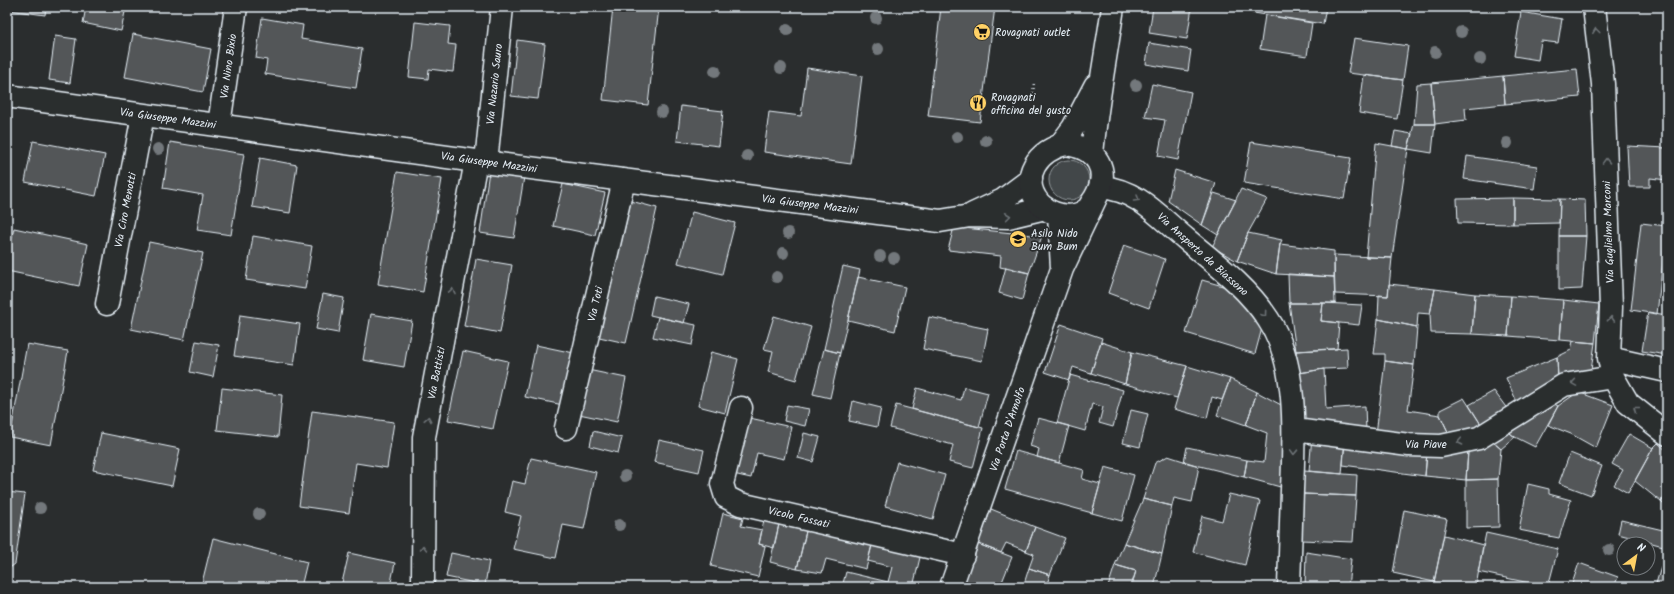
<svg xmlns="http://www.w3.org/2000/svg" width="1674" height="594" font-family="Kalam,sans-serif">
  <rect width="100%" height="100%" fill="#2a2d2e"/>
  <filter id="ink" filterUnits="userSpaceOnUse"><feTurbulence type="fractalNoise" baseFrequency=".025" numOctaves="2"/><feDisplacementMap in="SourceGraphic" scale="8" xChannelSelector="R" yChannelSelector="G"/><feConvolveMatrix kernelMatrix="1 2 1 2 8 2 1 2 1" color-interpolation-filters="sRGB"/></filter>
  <g filter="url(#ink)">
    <path fill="#424648" stroke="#959ca0" d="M1049 180a20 20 0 1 1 40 0a20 20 0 1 1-40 0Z"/>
    <path fill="#535759" stroke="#e8f1f8" d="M9 7H46L45 15 9 10Z
      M86 7H126L121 31 83 23Z
      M613 7H659L648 105 603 100Z
      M941 7H995L980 122 928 116Z
      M1153 7H1192L1187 39 1149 33Z
      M1216 7H1326L1323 24Z
      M1521 12 1562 19 1558 43 1541 41 1538 60 1514 56Z
      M1265 15 1312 23 1307 56 1260 49Z
      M262 18 303 25 301 39 362 49 356 88 265 74 267 60 256 58Z
      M415 22 450 26 448 44 456 45 453 72 429 69 428 79 409 77Z
      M133 34 211 49 203 92 125 77Z
      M55 36 76 39 70 83 49 80Z
      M1354 38 1408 46 1403 80 1348 73Z
      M517 40 545 44 538 99 511 96Z
      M1149 43 1191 50 1188 71 1146 64Z
      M807 68 862 76 851 164 764 152 769 112 801 116Z
      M1577 69 1580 97 1505 104 1503 76Z
      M1364 75 1403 80 1397 119 1359 113Z
      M1503 76 1505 104 1465 108 1466 120 1435 124 1431 83Z
      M1431 83 1435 124H1414L1417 84Z
      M1152 84 1191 92 1178 160 1158 156 1165 120 1145 117Z
      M681 106 723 111 719 146 677 141Z
      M1414 124H1435L1432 153 1408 149Z
      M1395 131 1412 134 1408 149 1392 146Z
      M33 141 105 155 96 196 25 182Z
      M170 142 244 154 231 235 197 230 203 195 163 188Z
      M1251 142 1351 158 1344 199 1244 183Z
      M1376 143 1408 149 1392 258 1366 257Z
      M1627 146 1667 148V180L1650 178V187H1629Z
      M1467 156 1537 166 1534 189 1464 179Z
      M260 158 297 165 290 213 252 207Z
      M1175 170 1216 183 1202 225 1168 201Z
      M489 171 524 177 514 238 480 233Z
      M397 172 442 179 423 292 378 284Z
      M563 184 605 193 595 235 553 226Z
      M1241 189 1267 199 1248 233 1237 261 1212 247Z
      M1214 193 1236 200 1218 235 1202 225Z
      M1513 198 1560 199 1559 223 1513 224Z
      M1513 198V224L1458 223 1457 199Z
      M1560 199 1585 200 1586 236H1559Z
      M631 201 657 208 626 343 599 337Z
      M692 212 735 223 722 274 678 263Z
      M1641 223 1667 226 1657 314 1631 310Z
      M954 227 1042 236 1029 273 1000 267 1001 256 948 250Z
      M14 228 88 244 79 286 7 271V260Z
      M1248 233 1282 240 1280 244 1276 274 1237 261Z
      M253 236 312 246 305 289 246 280Z
      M1559 236H1586L1582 289 1559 290Z
      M149 242 203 253 184 340 131 329Z
      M1280 244 1334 251V277L1276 274Z
      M1124 245 1165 259 1149 308 1108 293Z
      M1334 255 1392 258 1388 296 1335 294Z
      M476 259 512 265 500 333 464 326Z
      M843 266 860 270 840 353 824 349Z
      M1006 267 1029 273 1022 300 999 293Z
      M1288 274 1334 277 1335 303H1289Z
      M858 277 905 287 895 331 848 320Z
      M1202 280 1233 289 1262 328 1255 354 1186 333Z
      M1389 284 1435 289 1430 314 1418 313 1417 327 1378 319 1379 295 1388 296Z
      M1435 289 1475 294 1472 334 1431 333 1430 314Z
      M323 294 344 298 338 333 316 329Z
      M1475 294 1511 296 1508 336 1472 334Z
      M654 296 689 304 684 323 650 315Z
      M1511 296 1563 300 1560 340 1508 336Z
      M1563 300 1599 304 1595 343 1560 340Z
      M1289 303H1323L1321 321 1339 323 1337 349 1296 351Z
      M1323 303 1362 305 1359 325 1321 321Z
      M1648 312 1667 315V355L1642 351Z
      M371 314 412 321 404 367 363 360Z
      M240 315 300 324 294 365 234 356Z
      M774 316 811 327 796 380 768 372 773 351 764 349Z
      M658 317 696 325 692 345 653 337Z
      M929 317 988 329 982 361 923 349Z
      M1378 319 1417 327 1414 365 1385 361V354H1374Z
      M1061 324 1102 338 1091 373 1073 367 1069 380 1045 372Z
      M196 341 219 345 213 377 190 372Z
      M1573 341 1595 343 1591 370 1558 380 1557 357 1571 350Z
      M1101 342 1132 352 1125 384 1091 373Z
      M27 344 68 351 51 445 10 437Z
      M536 345 574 353 563 405 525 397Z
      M1347 348 1348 368 1324 369 1299 373 1296 351Z
      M824 349 840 353 830 398 813 394Z
      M463 351 508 361 493 429 448 420Z
      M711 352 738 359 725 413 698 406Z
      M1132 352 1187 366 1177 398 1125 384Z
      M1557 357 1558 380 1517 402 1506 378Z
      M1385 361 1414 365 1408 410 1440 415 1451 438 1376 434Z
      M1187 366 1230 379 1222 400 1212 397 1207 418 1174 409Z
      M1324 369 1326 409 1365 406 1366 431 1304 424 1299 373Z
      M588 370 626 378 617 422 579 414Z
      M1070 375 1123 390 1113 427 1099 423 1103 407 1092 404 1085 431 1057 423Z
      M1230 379 1257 392 1246 425 1217 415Z
      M964 387 988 393 979 427 912 409 917 388 961 400Z
      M222 388 282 395 278 437 217 430Z
      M1494 391 1508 410 1482 426 1469 405Z
      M1257 392 1283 406 1284 488 1244 477 1247 460 1264 462 1267 433 1246 425Z
      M1578 392 1613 405 1596 448 1571 434 1548 425 1558 406Z
      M1667 393V414L1662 412Z
      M1464 398 1482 426 1451 438 1440 415V410Z
      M1547 400 1558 406 1535 447 1515 437 1506 430Z
      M853 401 881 408 877 427 849 421Z
      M787 405 809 409 805 426 784 421Z
      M896 405 983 428 973 468 949 462 953 445 890 428Z
      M1131 410 1148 414 1140 447 1123 443Z
      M312 411 394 422 387 468 356 463 349 513 299 506Z
      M745 417 791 427 784 459 757 453 751 478 733 474Z
      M1038 418 1069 426 1059 463 1037 457 1039 449 1030 446Z
      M1506 430 1515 437 1501 449 1493 442Z
      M593 431 622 438 618 453 590 446Z
      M101 433 180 449 172 486 93 470Z
      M804 433 820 437 813 462 798 458Z
      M1629 434 1653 448 1628 493 1614 485 1623 470 1612 464Z
      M1312 436 1345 440 1342 474 1309 471Z
      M659 440 704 450 699 472 654 462Z
      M1345 440 1427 452 1425 476 1343 465Z
      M1493 442 1501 449 1498 479 1466 480 1468 451Z
      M1658 443 1667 451V495L1661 502 1635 481 1653 448Z
      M1187 447 1247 460 1244 477 1184 462Z
      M1016 451 1084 470 1082 479 1100 484 1092 513 1005 489Z
      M1468 451 1466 480 1425 476 1427 452Z
      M1570 453 1602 466 1591 495 1559 483Z
      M1168 456 1199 466 1192 502 1174 498 1172 506 1143 499 1155 463Z
      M531 458 596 472 584 529 563 525 556 558 513 549 521 516 505 512 512 481 525 484Z
      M897 462 945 475 933 519 885 506Z
      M1105 467 1134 475 1122 521 1092 513Z
      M1304 471 1357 475 1356 496 1303 494Z
      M1498 479 1499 527 1466 528V480Z
      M1528 484 1549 489V494L1571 500 1559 538 1519 530Z
      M7 492 25 494 15 564 7 570Z
      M1229 494 1260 501 1245 565 1193 552 1202 516 1222 521Z
      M1303 494 1356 496 1353 542 1301 540Z
      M1667 495V508L1661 502Z
      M1143 499 1172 506 1162 554 1124 543Z
      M991 509 1035 527 1026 551 1006 543 1001 553 978 544Z
      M1404 510 1447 519 1434 582 1393 573Z
      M723 513 743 518 741 526 762 530 759 544 765 546 758 577 711 566Z
      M781 516 808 523 797 569 770 562Z
      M764 520 779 524 774 548 759 544Z
      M1621 520 1667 531V547L1618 534Z
      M808 523 874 537 866 569 826 559 822 573 797 569Z
      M1035 527 1065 538 1050 575 1029 568 1034 554 1026 551Z
      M1486 533 1558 549 1548 587 1478 572Z
      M1444 535 1483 545 1476 587H1453L1434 582Z
      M874 537 922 549 913 587H842L846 572 888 582 892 567 868 561Z
      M213 538 307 562 301 587H201Z
      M1124 543 1162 554 1154 587H1131L1136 571 1115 565Z
      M978 544 1012 557 1000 587H962Z
      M1667 547V587H1655Z
      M1306 552 1351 559 1348 587H1305Z
      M349 553 395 563 390 587H341Z
      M451 553 489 561 485 585 446 577Z
      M1579 563 1618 577 1614 587H1571Z
      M1115 565 1136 571 1131 587H1108Z
      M1029 568 1050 575 1046 587H1023Z"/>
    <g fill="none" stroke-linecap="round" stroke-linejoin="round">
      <g stroke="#e8f1f8" stroke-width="25">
        <path id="minor" d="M1594 7 1603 84 1611 307 1609 358 1613 377 1628 403 1667 434
          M7 96 476 161 940 221 970 216 1008 217 1045 208
          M219 125 236 7
          M486 162 502 7
          M1101 187C1138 190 1159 217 1186 239 1216 264 1247 287 1268 319 1299 365 1294 438 1292 490 1291 522 1290 555 1289 587
          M973 214 1003 200 1031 179
          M107 304 143 115
          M1609 358 1667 371
          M741 408 722 484 726 497 740 504 963 555
          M566 428 624 180
          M1295 430 1409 445 1441 446 1479 438 1564 385 1613 377
          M421 587 423 580 424 437 476 161"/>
      </g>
      <g stroke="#e8f1f8" stroke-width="25">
        <path id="major" d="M1066 144C1097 148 1111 170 1095 198 1092 201 1090 208 1086 210 1072 221 1050 215 1039 203 1018 177 1039 149 1066 144Z
          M1060 145 1073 128 1095 86
          M1092 155C1096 106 1106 56 1113 7
          M1059 215 1062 268
          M951 587 1062 269 1101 187"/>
      </g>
      <path stroke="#e8f1f8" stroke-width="2.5" stroke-dasharray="1 3" stroke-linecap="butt" d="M1033 97 1034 81"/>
      <use href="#minor" stroke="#2a2d2e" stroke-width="22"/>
      <use href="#major" stroke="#2a2d2e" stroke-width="22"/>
    </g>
    <g fill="#73787b">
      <circle cx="876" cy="18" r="6"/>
      <circle cx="787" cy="30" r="6"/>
      <circle cx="1461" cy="32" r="6"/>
      <circle cx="878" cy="49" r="6"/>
      <circle cx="1435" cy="52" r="6"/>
      <circle cx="1480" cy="59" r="6"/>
      <circle cx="781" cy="68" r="6"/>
      <circle cx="715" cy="71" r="6"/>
      <circle cx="1136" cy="85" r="6"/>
      <circle cx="662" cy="112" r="6"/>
      <circle cx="957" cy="137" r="6"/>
      <circle cx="986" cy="141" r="6"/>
      <circle cx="1507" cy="143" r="6"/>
      <circle cx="158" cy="149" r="6"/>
      <circle cx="747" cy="156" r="6"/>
      <circle cx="788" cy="233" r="6"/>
      <circle cx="783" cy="253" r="6"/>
      <circle cx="880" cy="256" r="6"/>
      <circle cx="894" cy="258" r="6"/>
      <circle cx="777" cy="277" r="6"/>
      <circle cx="625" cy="476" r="6"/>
      <circle cx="40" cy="508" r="6"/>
      <circle cx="259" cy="514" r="6"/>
      <circle cx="619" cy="525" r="6"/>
      <circle cx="1609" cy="550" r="6"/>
    </g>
    <defs><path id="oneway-chevron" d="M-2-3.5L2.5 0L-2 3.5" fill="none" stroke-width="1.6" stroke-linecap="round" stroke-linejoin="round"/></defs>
    <g stroke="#6c7275">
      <use href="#oneway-chevron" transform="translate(1596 31) rotate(-97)"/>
      <use href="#oneway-chevron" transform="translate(1606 161) rotate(-92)"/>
      <use href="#oneway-chevron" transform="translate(1137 199) rotate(30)"/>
      <use href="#oneway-chevron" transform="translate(1008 216) rotate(-7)"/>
      <use href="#oneway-chevron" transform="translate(452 291) rotate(-79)"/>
      <use href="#oneway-chevron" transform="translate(1264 314) rotate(54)"/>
      <use href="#oneway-chevron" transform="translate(1611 319) rotate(-87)"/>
      <use href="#oneway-chevron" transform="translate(1574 383) rotate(171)"/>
      <use href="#oneway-chevron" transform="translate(1636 409) rotate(-142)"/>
      <use href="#oneway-chevron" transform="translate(428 419) rotate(-79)"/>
      <use href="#oneway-chevron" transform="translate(1460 442) rotate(168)"/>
      <use href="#oneway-chevron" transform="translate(1294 452) rotate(92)"/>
      <use href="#oneway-chevron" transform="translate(423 548) rotate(-90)"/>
    </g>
  </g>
  <defs>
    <g id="supermarket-disc" transform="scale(0.9)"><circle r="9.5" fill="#ffd166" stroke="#2a2d2e"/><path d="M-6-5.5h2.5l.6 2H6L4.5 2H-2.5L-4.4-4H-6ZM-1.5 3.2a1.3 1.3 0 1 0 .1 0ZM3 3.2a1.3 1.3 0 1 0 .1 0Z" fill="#111"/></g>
    <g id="restaurant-disc" transform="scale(0.9)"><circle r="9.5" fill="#ffd166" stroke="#2a2d2e"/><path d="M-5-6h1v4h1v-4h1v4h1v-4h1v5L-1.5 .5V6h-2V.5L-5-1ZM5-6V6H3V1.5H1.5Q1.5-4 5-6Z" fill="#111"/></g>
    <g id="school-disc" transform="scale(0.9)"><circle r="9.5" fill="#ffd166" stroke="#2a2d2e"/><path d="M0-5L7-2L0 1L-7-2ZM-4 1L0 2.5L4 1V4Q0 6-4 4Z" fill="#111"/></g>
  </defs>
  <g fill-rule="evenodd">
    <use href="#supermarket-disc" x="982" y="32"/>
    <use href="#restaurant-disc" x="978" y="103"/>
    <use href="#school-disc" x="1018" y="239"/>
  </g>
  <g text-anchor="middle" stroke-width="3.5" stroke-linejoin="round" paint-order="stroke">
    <g font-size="11" fill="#e8f1f8" stroke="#2a2d2e" text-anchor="start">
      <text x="995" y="36">Rovagnati outlet</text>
      <text x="991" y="101">Rovagnati<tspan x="991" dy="13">officina del gusto</tspan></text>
      <text x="1031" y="237">Asilo Nido<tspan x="1031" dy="13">Bum Bum</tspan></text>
    </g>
    <g font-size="11" fill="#e8f1f8" stroke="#2a2d2e">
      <text transform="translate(228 66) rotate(-82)" y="4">Via Nino Bixio</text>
      <text transform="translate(494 84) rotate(-84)" y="4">Via Nazario Sauro</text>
      <text transform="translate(168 118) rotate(8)" y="4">Via Giuseppe Mazzini</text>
      <text transform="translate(489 162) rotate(8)" y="4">Via Giuseppe Mazzini</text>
      <text transform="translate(810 204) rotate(7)" y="4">Via Giuseppe Mazzini</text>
      <text transform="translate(125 210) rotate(-79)" y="4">Via Ciro Menotti</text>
      <text transform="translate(1608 232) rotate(-92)" y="4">Via Guglielmo Marconi</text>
      <text transform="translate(1203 254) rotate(42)" y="4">Via Ansperto da Biassono</text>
      <text transform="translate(595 304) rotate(-77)" y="4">Via Toti</text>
      <text transform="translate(436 373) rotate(-79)" y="4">Via Battisti</text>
      <text transform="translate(1007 429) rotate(-71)" y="4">Via Porta D'Arnolfo</text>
      <text x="1426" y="448">Via Piave</text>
      <text transform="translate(799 517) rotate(13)" y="4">Vicolo Fossati</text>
    </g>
  </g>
  <rect width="1674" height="594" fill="none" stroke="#2a2d2e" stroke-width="24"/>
  <rect x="12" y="12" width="1650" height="570" fill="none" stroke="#e8f1f8" stroke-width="1.5" filter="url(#ink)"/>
  <g transform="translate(1636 556) rotate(32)"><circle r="19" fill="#2a2d2e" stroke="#767b7f"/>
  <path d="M0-3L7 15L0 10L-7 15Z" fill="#ffd166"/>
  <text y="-6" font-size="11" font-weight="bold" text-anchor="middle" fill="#e8f1f8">N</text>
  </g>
</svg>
